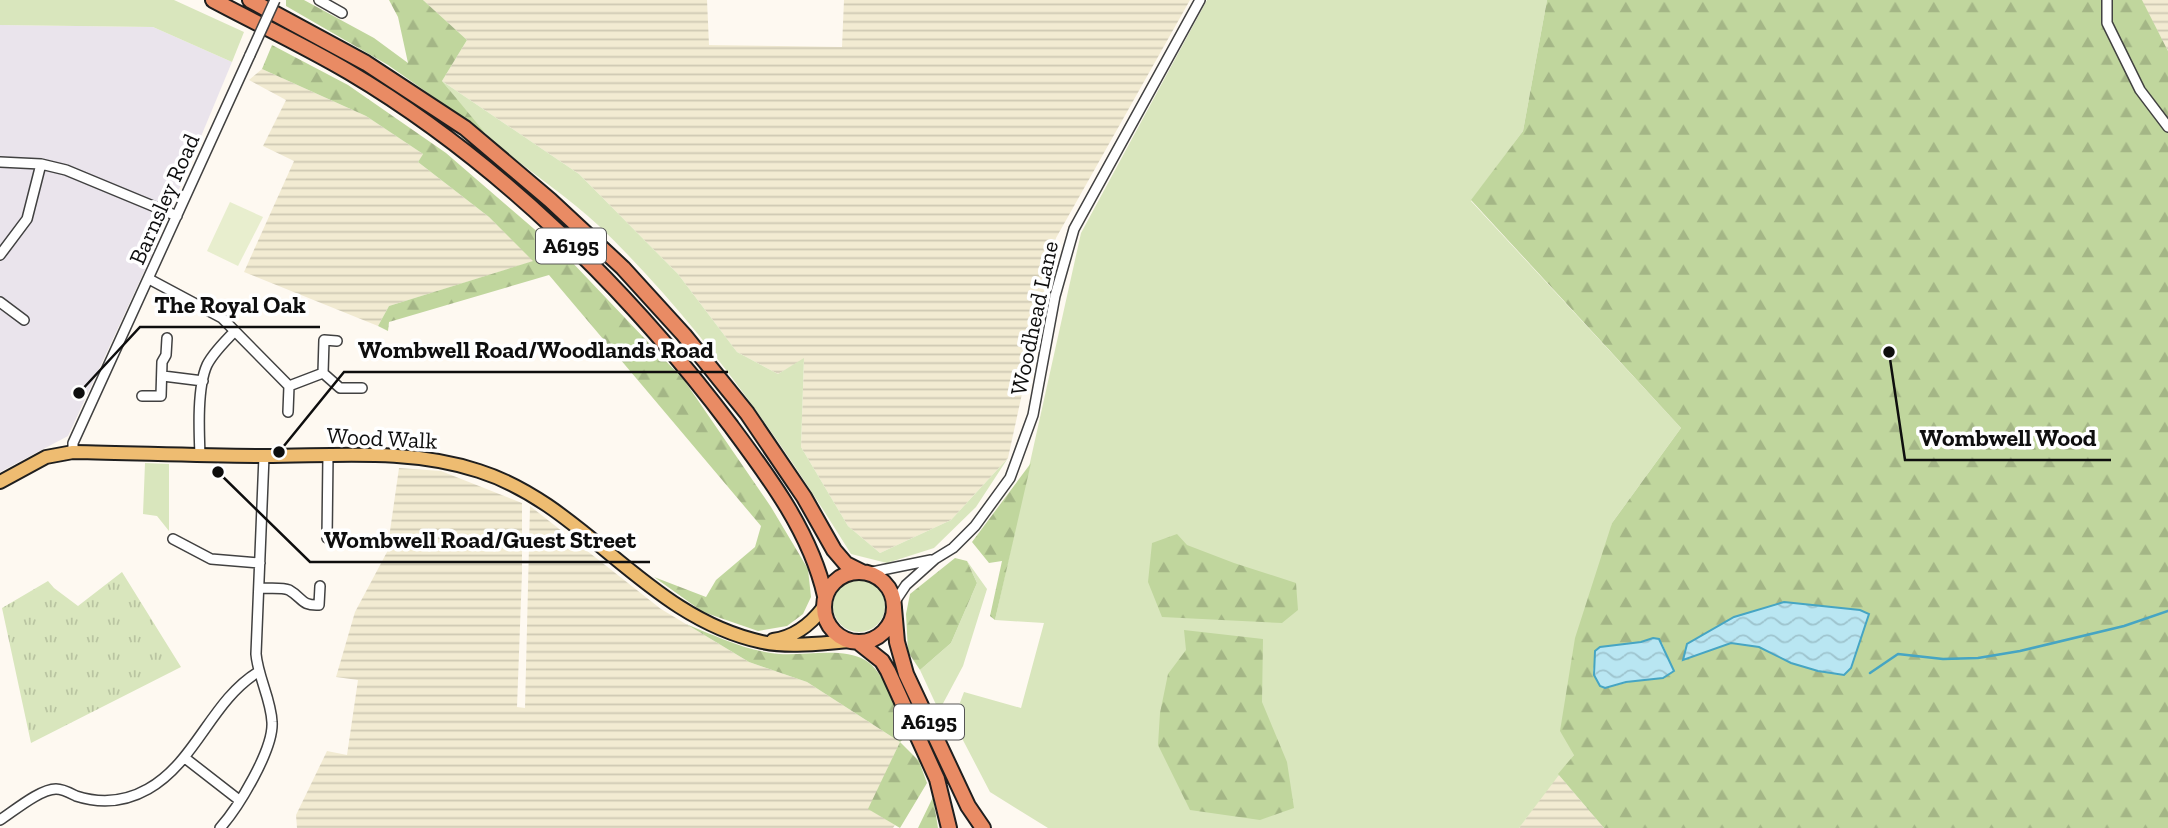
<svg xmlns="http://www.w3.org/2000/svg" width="2168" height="828" font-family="'Zilla Slab',serif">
  <defs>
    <pattern id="farmland-rules" width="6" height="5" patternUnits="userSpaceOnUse" patternTransform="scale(1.75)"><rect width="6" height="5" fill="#f2ebd2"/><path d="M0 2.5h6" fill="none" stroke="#cec8b3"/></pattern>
    <pattern id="forest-firs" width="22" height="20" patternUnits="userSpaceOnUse" patternTransform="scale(1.75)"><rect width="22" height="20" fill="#c0d69d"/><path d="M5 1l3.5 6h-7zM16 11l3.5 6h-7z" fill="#a4b686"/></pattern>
    <pattern id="park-tufts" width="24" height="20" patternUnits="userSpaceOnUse" patternTransform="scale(1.75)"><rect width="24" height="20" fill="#d9e6bd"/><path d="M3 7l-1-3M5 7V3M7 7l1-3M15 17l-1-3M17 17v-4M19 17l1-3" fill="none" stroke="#b9c4a1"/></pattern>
    <pattern id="water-waves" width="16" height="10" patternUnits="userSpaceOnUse" patternTransform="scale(1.75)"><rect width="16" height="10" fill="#b9e6f2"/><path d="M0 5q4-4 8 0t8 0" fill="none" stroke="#9ec4ce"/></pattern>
  </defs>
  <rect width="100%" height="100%" fill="#fef9f1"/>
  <path fill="#eae4ec" d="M0 25 153 27 232 62 150 259 68 436 0 472Z"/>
  <path fill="url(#farmland-rules)" d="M423 0H707L709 45 842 47 844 0H1190L1056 238 1008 458 951 520 880 553 848 526 801 447 804 359 778 374 737 352 678 274 579 174 442 81 467 40Z
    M2142 0H2168V51L2143 3Z
    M262 69 366 116 423 154 418 162 489 217 534 261 389 306 378 326 244 272 294 161 263 146 286 100 249 80Z
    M399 468 441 471 522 503V573L517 707 525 708 530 506 661 609 749 662 807 682 900 742 869 809 895 825 893 828H297L296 815 327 751 347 755 358 680 336 677 355 612 387 552Z
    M1558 774 1604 828H1519Z"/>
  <path fill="#d9e6bd" d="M0 0H174L244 32 232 62 153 27 0 25Z
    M1207 0H1547L1523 131 1471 201 1681 428 1612 523 1574 755 1519 828H1048L990 792 953 721 964 692 1021 708 1044 623 995 620 1081 233Z
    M442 81 579 174 678 274 737 352 778 374 804 358 801 447 848 526 880 553 951 520 1008 458 976 507 934 548 887 563 851 554C778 436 698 321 598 225 563 192 521 167 486 134 470 119 456 98 442 81Z
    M145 463 169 464V531L157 516 143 514Z
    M967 561 987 589 963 666 939 711 920 670 951 643 977 583Z
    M833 606a26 26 0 1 1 52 0a26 26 0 1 1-52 0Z"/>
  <path fill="url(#forest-firs)" fill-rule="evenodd" d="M286 0H304L374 38 408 63 398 17 389 0H423L467 40 442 81 485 133 388 65 286 6Z
    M1547 0H2142L2168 51V828H1604L1558 774 1574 755 1560 731 1575 638 1612 523 1681 428 1471 200 1523 131ZM1784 602 1860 610 1791 663 1759 647 1731 643 1683 660ZM1653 638 1662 643 1674 671 1613 686H1600L1593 670 1600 647 1641 642Z
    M272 45 348 85 446 153 569 259 684 380 771 507 808 569 811 597 803 614 787 626 758 631 703 612 654 577 706 597 716 580 755 547 761 526 549 275 389 322 388 331 378 326 389 306 533 261 489 217 418 162 423 154 366 116 262 69Z
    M1031 463 995 620 990 616 1002 561 989 563 972 542Z
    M1177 534 1187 545 1234 563 1296 583 1298 610 1282 623 1162 617 1148 582 1152 543Z
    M955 558 967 561 977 583 951 643 920 670 908 652 906 614 910 594Z
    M686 624C716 636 746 651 779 654 804 656 843 647 865 660 885 671 898 714 908 735L900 742 919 761 927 783 900 828 868 809 900 742 807 682 749 662Z
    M1184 630 1263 639 1262 702 1287 762 1294 808 1260 820 1190 810 1158 745 1160 713 1168 674 1186 650Z
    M933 797 938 828H918Z"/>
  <path fill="url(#park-tufts)" d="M122 572 181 667 31 743 2 608 48 581 54 588 78 606Z"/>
  <path fill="#e8eece" d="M230 202 263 217 238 266 207 251Z"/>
  <path fill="url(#water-waves)" stroke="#46a5c3" stroke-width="2" d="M1784 602 1860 610 1869 614 1851 668 1844 675 1818 671 1791 663 1759 647 1731 643 1683 660 1687 644 1734 617Z
    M1653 638 1659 639 1674 671 1663 678 1626 682 1605 688 1600 686 1594 675 1595 651 1600 647 1641 642Z"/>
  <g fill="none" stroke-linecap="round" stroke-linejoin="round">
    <path stroke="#46a5c3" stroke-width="2.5" d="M1870 673 1898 654 1943 659 1978 658 2020 651 2124 626 2168 611"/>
    <g stroke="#414141" stroke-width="12">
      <path id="minor" d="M319 0 342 13
        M2107 0V23L2140 90 2168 127
        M0 162 41 164 66 170 177 216
        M0 255 27 219 41 164
        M149 279 222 318 289 386 323 373 340 388H362
        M0 302 24 320
        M323 373 324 340 337 341
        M163 376 203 381
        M142 396H161L162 362 166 355 167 338
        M288 412 289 386
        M73 452V443L250 55
        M200 455C199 431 197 387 207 365 213 353 225 341 235 331
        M327 538 328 455
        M173 539 211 559 260 563
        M867 573 931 560
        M259 588C267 589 282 587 289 590 303 598 301 606 319 605L320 586
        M894 603 906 585 935 559 953 548 975 526 1010 478 1033 415 1055 296 1074 229 1200 0
        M185 758 239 800
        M0 820C14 811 40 789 56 789 63 789 70 793 76 796 101 804 125 802 148 789 196 762 211 701 258 672
        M220 828C238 808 274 749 272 722 271 699 258 677 256 654L264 456"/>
    </g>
    <g stroke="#1f1f1f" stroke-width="16">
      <path id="major" d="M0 482 46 457 73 452C137 453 200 456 264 456 337 456 408 448 479 471 586 505 646 617 762 642 791 648 822 643 851 641
        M773 640C795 637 810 625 823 608"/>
    </g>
    <g stroke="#1f1f1f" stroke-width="18">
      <path id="highway" d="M213 0C258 24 305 46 349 72 496 159 629 290 731 426 769 477 811 533 825 596
        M250 0 366 63 465 128 550 200 623 268 684 335 747 413 804 497 834 550 846 564 862 572
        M824 607a35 35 0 1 1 70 0a35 35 0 1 1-70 0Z
        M894 608 897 642 906 674 968 806 983 828
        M858 642 882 661 888 671 937 779 949 828"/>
    </g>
    <use href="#minor" stroke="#fff" stroke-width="9"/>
    <use href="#major" stroke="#eebc71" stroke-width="12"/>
    <use href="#highway" stroke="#e98b64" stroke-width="14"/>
    <g stroke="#414141" stroke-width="12" stroke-linecap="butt">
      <path id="minor-bridge" d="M250 55 275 0"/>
    </g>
    <use href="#minor-bridge" stroke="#fff" stroke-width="9"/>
  </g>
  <g text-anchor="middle" stroke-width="7" stroke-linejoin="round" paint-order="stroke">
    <g fill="#fff" stroke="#565656" stroke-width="2">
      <rect x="536" y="228.5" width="70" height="35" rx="5"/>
      <rect x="894" y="704.5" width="70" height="35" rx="5"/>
    </g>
    <g font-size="21" font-weight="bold" fill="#0e0e0e">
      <text x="571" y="253">A6195</text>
      <text x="929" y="729">A6195</text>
    </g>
    <g font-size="23" fill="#0e0e0e" stroke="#fff">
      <text transform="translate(164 199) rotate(-66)" y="8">Barnsley Road</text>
      <text transform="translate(1034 318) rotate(-78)" y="8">Woodhead Lane</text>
      <text transform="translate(382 438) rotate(3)" y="8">Wood Walk</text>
    </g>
  </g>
  <path fill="none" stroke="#0e0e0e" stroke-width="2.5" d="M79 393L140 327H320M279 452L344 372H728M1889 352L1905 460H2111M218 472L310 562H650"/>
  <g fill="#0e0e0e" stroke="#fff" stroke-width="2.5">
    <circle cx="79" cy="393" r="7"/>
    <circle cx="279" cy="452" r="7"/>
    <circle cx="1889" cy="352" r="7"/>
    <circle cx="218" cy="472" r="7"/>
  </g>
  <g font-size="24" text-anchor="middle" font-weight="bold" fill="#0e0e0e" stroke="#fff" stroke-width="7" stroke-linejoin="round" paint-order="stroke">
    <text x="230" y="313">The Royal Oak</text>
    <text x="536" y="358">Wombwell Road/Woodlands Road</text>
    <text x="2008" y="446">Wombwell Wood</text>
    <text x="480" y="548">Wombwell Road/Guest Street</text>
  </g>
</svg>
